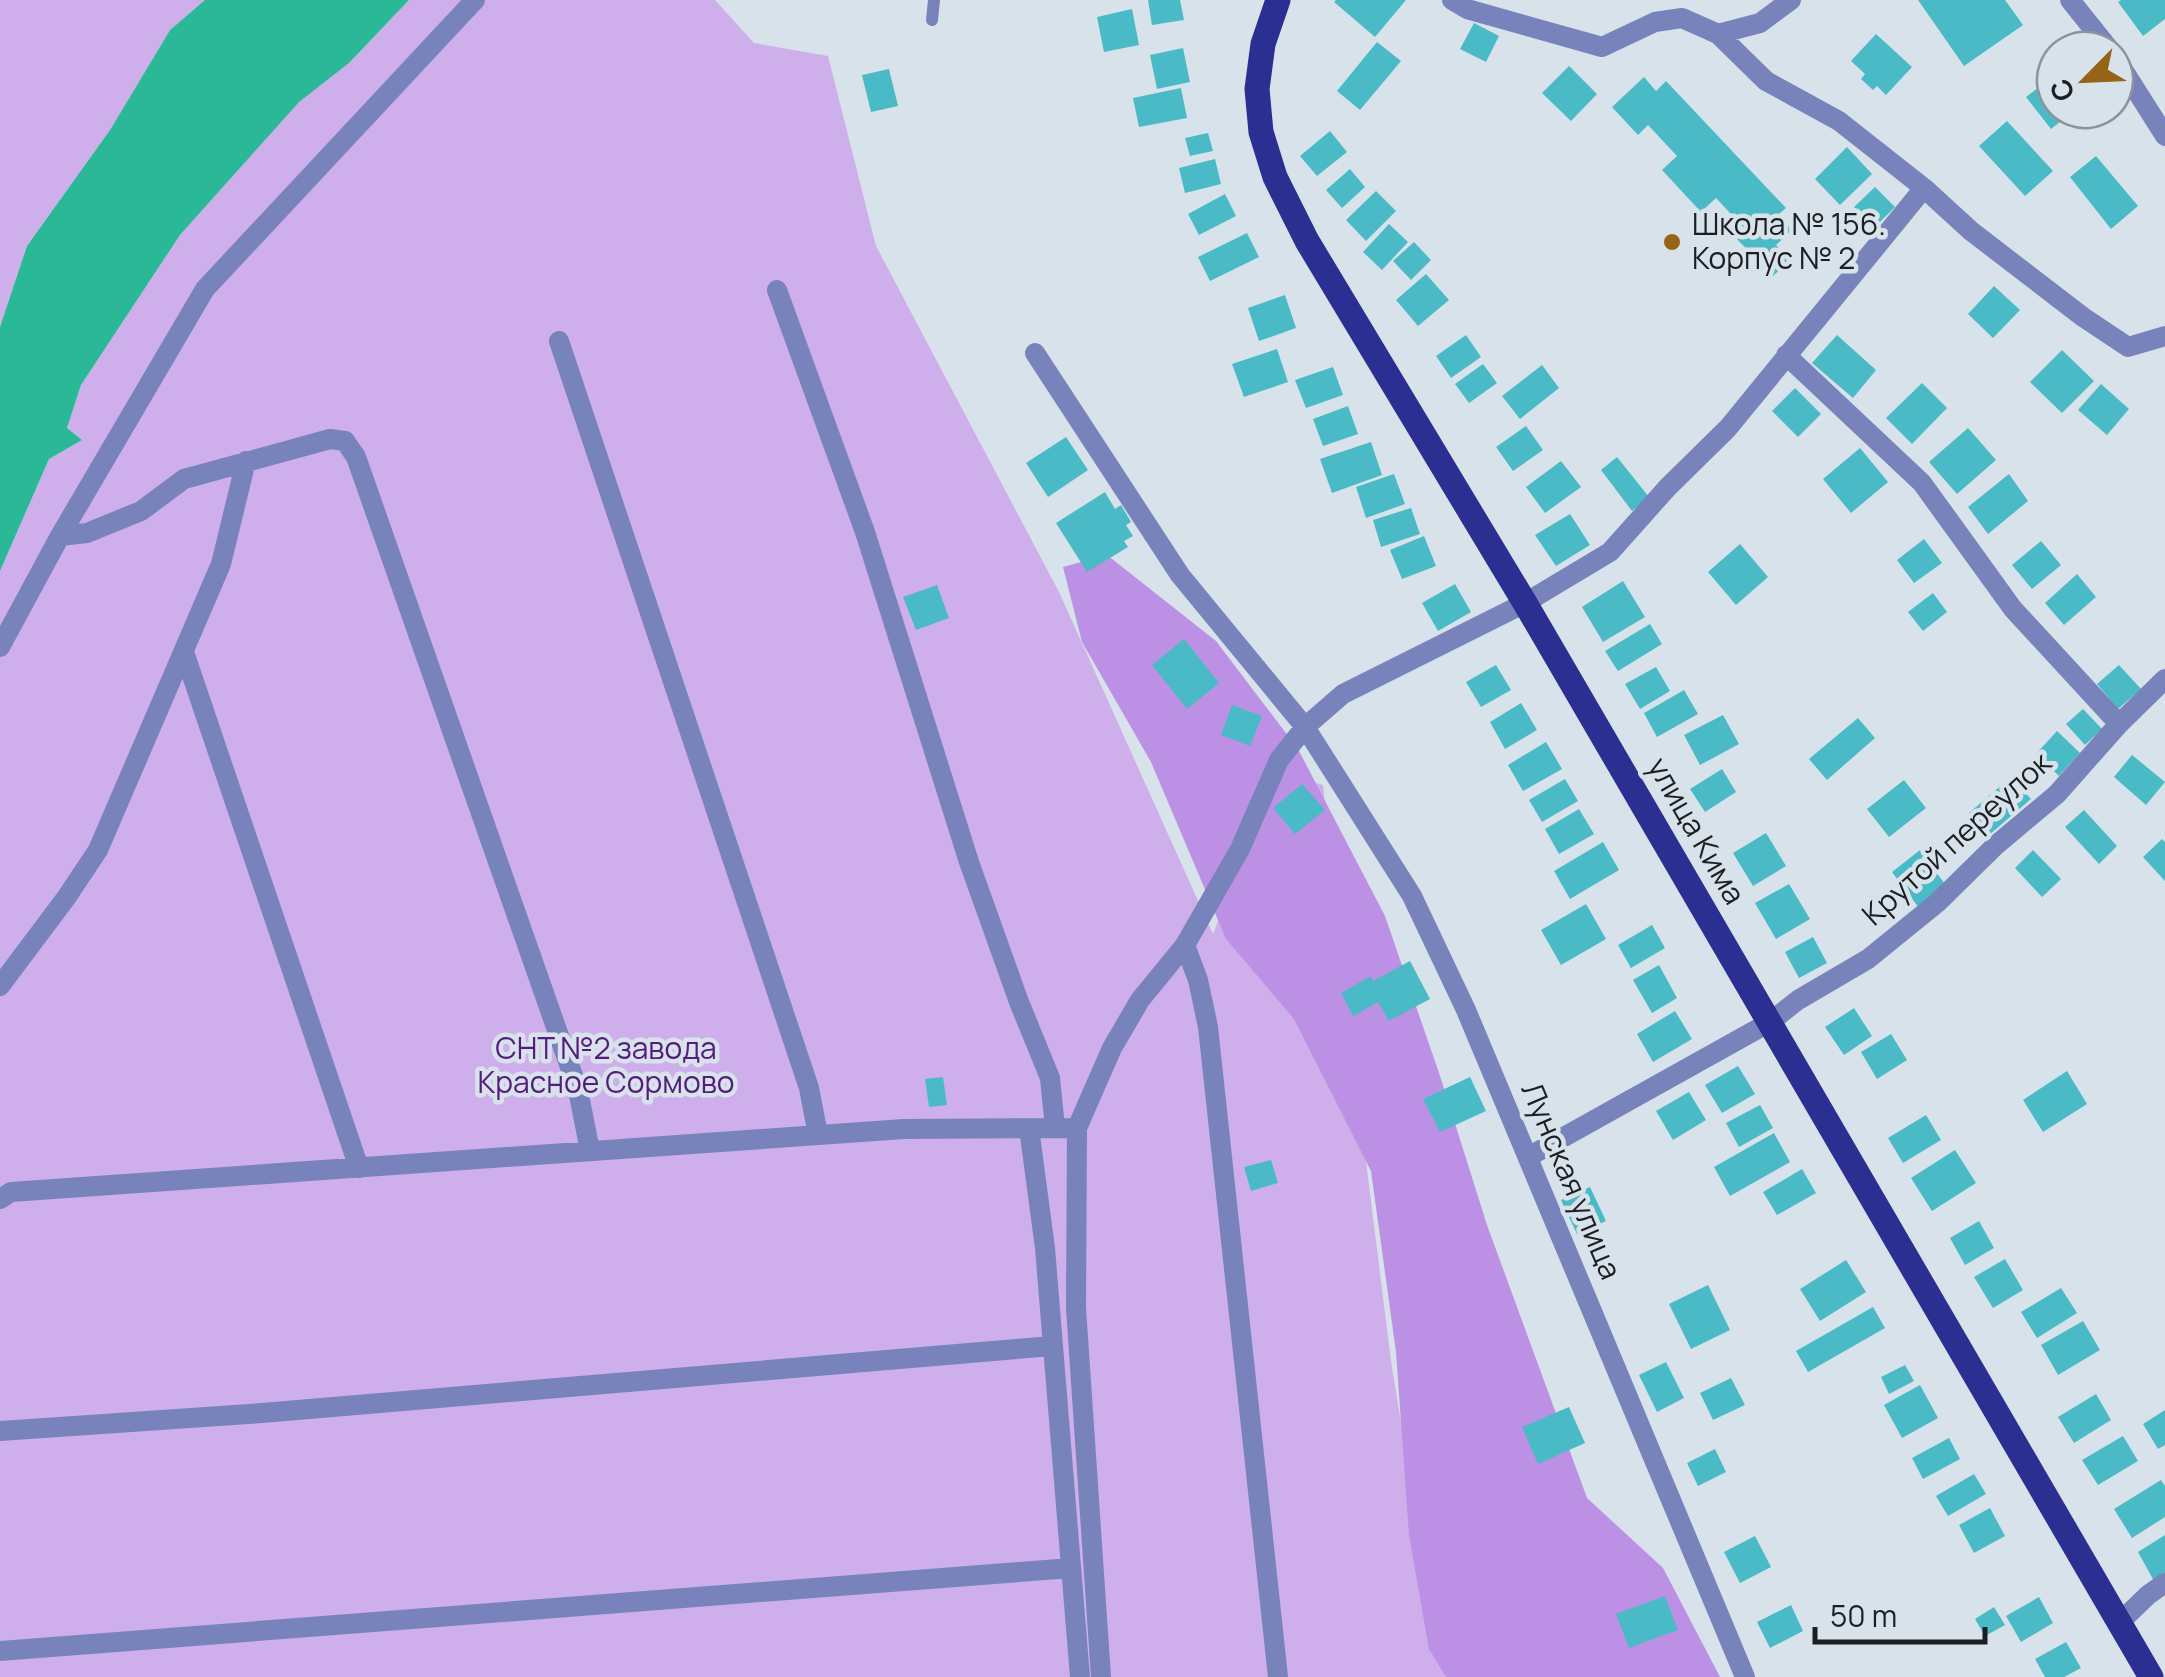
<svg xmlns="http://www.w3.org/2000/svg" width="2165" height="1677" font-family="Manrope,sans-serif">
  <rect width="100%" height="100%" fill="#d8e2ea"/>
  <path fill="#ceafec" d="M0 0H205L170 30 110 130 27 246 0 327Z
    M409 0H715L754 43 828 56 876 246 1059 592 1213 934 1276 770 1323 785 1352 1050 1391 1361 1437 1644 1452 1677H0V571L49 459 82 440 67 428 81 385 180 235 299 101 349 63Z"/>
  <path fill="#bc90e4" d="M1107 555 1216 641 1298 749 1385 916 1440 1076 1487 1225 1587 1498 1663 1568 1720 1677H1446L1429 1649 1409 1535 1396 1352 1371 1171 1294 1019 1226 939 1151 762 1082 642 1063 567Z"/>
  <path fill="#2ab896" d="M205 0H409L349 63 299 102 180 235 81 385 67 428 82 440 49 459 0 571V327L27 246 110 130 170 30Z"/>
  <path fill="#4bbac7" d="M1148 0H1180L1184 20 1152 25Z
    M1336 0H1406L1375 37 1334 2Z
    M1918 0H2005L2023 25 1964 66Z
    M2121 0H2165V19L2143 36 2118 2Z
    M1132 9 1139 45 1104 52 1097 17Z
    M1474 23 1499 36 1486 62 1460 49Z
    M1876 34 1912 67 1886 95 1877 86 1873 90 1861 79 1865 74 1851 61Z
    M1377 42 1401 61 1360 110 1337 91Z
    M1183 48 1190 82 1157 89 1150 55Z
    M1569 66 1597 94 1571 121 1542 93Z
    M889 69 898 106 871 112 862 75Z
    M2055 75V110H2075L2051 129 2026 97Z
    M1644 77 1656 91 1666 81 1786 208 1778 215 1792 230 1776 245 1790 260 1773 276 1735 237 1744 228 1716 198 1701 212 1662 170 1677 156 1648 125 1638 135 1612 107Z
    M1181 88 1187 118 1139 127 1133 98Z
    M2007 121 2053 171 2025 196 1979 146Z
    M1330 131 1347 152 1317 176 1300 156Z
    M1208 133 1213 151 1190 156 1185 138Z
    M1847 147 1872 174 1840 205 1815 179Z
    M2096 156 2138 206 2111 229 2070 177Z
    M1215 159 1221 184 1185 193 1179 168Z
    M1350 169 1365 187 1342 208 1326 190Z
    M1875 187 1895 207 1874 228 1854 207Z
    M1376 191 1396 211 1366 241 1346 220Z
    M1225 194 1236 216 1199 235 1188 214Z
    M1389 224 1408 242 1382 270 1363 252Z
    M1247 233 1259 257 1210 281 1198 257Z
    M1414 242 1431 260 1411 280 1393 261Z
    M1426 274 1449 300 1418 326 1396 300Z
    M1994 286 2020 310 1993 338 1968 314Z
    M1285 295 1296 328 1259 341 1248 308Z
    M1466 335 1481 357 1451 378 1436 356Z
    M1837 335 1876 370 1853 398 1812 363Z
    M1277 349 1288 382 1244 397 1232 364Z
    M2062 350 2094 381 2062 413 2030 382Z
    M1483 364 1497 383 1469 403 1455 384Z
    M1542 365 1559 388 1520 419 1502 396Z
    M1333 367 1343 395 1306 408 1295 380Z
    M1922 383 1947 408 1912 444 1886 418Z
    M2101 384 2129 409 2107 435 2078 410Z
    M1795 388 1821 414 1798 437 1772 411Z
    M1348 406 1358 434 1323 446 1313 419Z
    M1526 426 1543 450 1513 471 1496 447Z
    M1968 428 1996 460 1957 494 1929 462Z
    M1066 437 1088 470 1048 497 1026 463Z
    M1371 442 1382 475 1332 493 1320 459Z
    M1860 448 1888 482 1851 513 1823 479Z
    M1617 457 1649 497 1632 511 1601 470Z
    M1561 461 1581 487 1545 513 1526 487Z
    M1394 474 1405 504 1366 518 1356 487Z
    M2009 474 2028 501 1988 534 1968 507Z
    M1105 492 1115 509 1121 505 1131 522 1126 525 1133 536 1124 541 1128 547 1087 572 1056 523Z
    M1411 508 1420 534 1381 547 1373 520Z
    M1570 514 1590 545 1556 566 1535 535Z
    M1424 536 1436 566 1402 579 1390 550Z
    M1924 539 1942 563 1914 583 1897 560Z
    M2041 541 2061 565 2032 589 2012 565Z
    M1740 544 1768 577 1736 605 1708 572Z
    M2077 574 2096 597 2064 625 2045 603Z
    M1623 581 1645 617 1603 642 1582 607Z
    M1455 584 1471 612 1438 631 1422 603Z
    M937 585 949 618 916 630 903 597Z
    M1933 593 1947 612 1923 631 1908 612Z
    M1650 624 1662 644 1618 671 1605 651Z
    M1184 639 1219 683 1187 709 1152 665Z
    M1496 665 1511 690 1481 707 1466 682Z
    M2119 665 2141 689 2118 709 2097 684Z
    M1656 667 1670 691 1640 709 1625 684Z
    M1684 690 1698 714 1657 737 1644 713Z
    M1521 703 1537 730 1505 749 1490 722Z
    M1232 705 1262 716 1250 746 1221 735Z
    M2083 709 2102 729 2085 745 2066 724Z
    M1723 715 1739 744 1700 765 1684 735Z
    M1858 718 1875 738 1827 780 1809 759Z
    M2057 731 2080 753 2059 776 2036 754Z
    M1546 742 1562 769 1523 791 1508 765Z
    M2132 755 2165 782 2146 805 2114 777Z
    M1722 769 1736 792 1705 812 1690 789Z
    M2011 777 2031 799 1989 835 1969 813Z
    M1565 779 1578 801 1542 822 1529 800Z
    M1904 780 1926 808 1889 837 1867 809Z
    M1302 784 1325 810 1295 834 1273 808Z
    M1579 809 1594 834 1559 854 1545 829Z
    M2084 810 2117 846 2099 864 2065 827Z
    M1766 833 1786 866 1753 886 1733 853Z
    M2162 839 2165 842V881L2143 857Z
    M1603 842 1619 870 1570 899 1554 871Z
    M1920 850 1947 887 1919 908 1892 872Z
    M2033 850 2061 879 2042 897 2015 868Z
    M1789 884 1810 919 1776 939 1755 903Z
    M1586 904 1606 939 1561 965 1541 930Z
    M1652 925 1665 948 1631 968 1618 945Z
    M1813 937 1827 963 1799 978 1785 952Z
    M1410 961 1430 999 1389 1021 1378 1002 1353 1016 1341 993 1371 976 1373 981Z
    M1659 965 1677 998 1652 1013 1633 980Z
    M1854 1008 1872 1036 1844 1055 1825 1027Z
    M1675 1011 1692 1039 1653 1062 1637 1034Z
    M1891 1034 1907 1060 1877 1079 1861 1052Z
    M1738 1066 1755 1094 1722 1113 1705 1085Z
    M2067 1071 2087 1104 2043 1132 2023 1100Z
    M943 1077 947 1105 929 1107 925 1079Z
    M1470 1077 1486 1111 1440 1132 1423 1099Z
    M1689 1092 1706 1120 1673 1140 1656 1111Z
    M1760 1105 1773 1128 1739 1147 1726 1123Z
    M1926 1115 1941 1140 1903 1163 1888 1138Z
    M1774 1133 1790 1162 1730 1196 1714 1167Z
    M1955 1150 1976 1183 1932 1211 1911 1178Z
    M1271 1160 1278 1183 1251 1191 1244 1167Z
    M1802 1169 1816 1193 1777 1215 1763 1192Z
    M1590 1187 1606 1221 1577 1234 1561 1200Z
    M1979 1221 1994 1248 1965 1265 1950 1238Z
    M2005 1259 2023 1290 1993 1308 1974 1277Z
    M1846 1260 1866 1292 1820 1321 1800 1289Z
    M1708 1285 1730 1330 1691 1349 1669 1304Z
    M2061 1288 2077 1313 2037 1338 2021 1312Z
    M1873 1307 1885 1328 1808 1372 1796 1351Z
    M2083 1321 2100 1350 2058 1375 2041 1345Z
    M1666 1362 1684 1398 1657 1412 1639 1375Z
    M1905 1365 1914 1381 1889 1394 1881 1377Z
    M1731 1378 1745 1405 1713 1420 1700 1393Z
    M1920 1385 1938 1418 1902 1438 1884 1405Z
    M2096 1394 2111 1420 2074 1443 2058 1417Z
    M1569 1407 1585 1443 1538 1464 1522 1427Z
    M2165 1410V1445L2158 1449 2143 1424Z
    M2123 1436 2138 1461 2098 1485 2082 1460Z
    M1949 1438 1960 1459 1923 1479 1912 1458Z
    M1715 1449 1726 1472 1698 1486 1687 1463Z
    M1974 1474 1986 1494 1948 1516 1936 1496Z
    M2161 1480 2165 1486V1517L2132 1538 2114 1509Z
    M1990 1508 2005 1536 1974 1553 1959 1525Z
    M2165 1535V1575L2154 1581 2138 1552Z
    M1755 1536 1771 1567 1740 1583 1724 1552Z
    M1665 1596 1678 1630 1629 1648 1616 1614Z
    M2039 1597 2053 1623 2021 1642 2006 1616Z
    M1791 1605 1803 1631 1770 1648 1757 1622Z
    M1994 1607 2005 1625 1985 1636 1975 1619Z
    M2066 1642 2081 1668 2064 1677H2045L2035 1659Z"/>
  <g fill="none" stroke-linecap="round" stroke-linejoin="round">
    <path stroke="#7783ba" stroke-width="12" d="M932 20 934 0"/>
    <path stroke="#7783ba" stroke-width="20" d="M1452 0 1467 9 1602 47 1655 22 1682 18 1718 34 1766 81 1839 121 1924 188 1971 231 2083 317 2128 347 2165 336
      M2070 0 2110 50
      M1718 34 1760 23 1791 0
      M2115 57 2165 136
      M777 290 865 532 969 862 1019 1002 1050 1078 1055 1128
      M559 341 809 1088 818 1135
      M1035 353 1180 575 1305 727 1412 896 1466 1010 1745 1677
      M1786 355 1922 483 2013 609 2119 724
      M60 536 87 533 141 511 184 479 330 439 345 441 356 457 578 1090 590 1151
      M0 647 60 536 205 289 475 0
      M184 652 359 1168
      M1185 945 1198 980 1208 1027 1278 1677
      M0 986 66 898 98 850 221 564 246 461
      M1029 1128 1045 1248 1080 1677
      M1528 1157 1770 1022 1798 1000 1868 959 1937 903 1995 846 2057 794 2119 724 2165 679
      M0 1199 11 1192 904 1129 1077 1128
      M0 1431 262 1413 1052 1346
      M2119 1623 2148 1595 2165 1583
      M0 1651 1071 1568
      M1101 1677 1076 1308 1077 1128 1112 1048 1140 1000 1185 945 1240 849 1279 760 1305 727 1343 694 1525 603 1610 552 1668 487 1728 428 1924 188"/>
    <path stroke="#2a2f91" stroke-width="25" d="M1278 0 1263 44 1257 89 1261 132 1275 177 1307 241 1525 603 2151 1677"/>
  </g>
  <circle fill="#966317" stroke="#d8e2ea" stroke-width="4" cx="1672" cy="242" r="10"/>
  <g text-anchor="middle" stroke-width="9" stroke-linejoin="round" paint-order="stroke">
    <g font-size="30" fill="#1b1f22" stroke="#d8e2ea" text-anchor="start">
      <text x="1692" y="235">Школа № 156.<tspan x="1692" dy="34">Корпус № 2</tspan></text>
    </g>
    <g font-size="30" fill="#1b1f22" stroke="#d8e2ea">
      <text transform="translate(1696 831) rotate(60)" y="10">улица Кима</text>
      <text transform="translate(1957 839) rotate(-42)" y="10">Крутой переулок</text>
      <text transform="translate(1571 1181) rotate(67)" y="10">Лунская улица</text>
    </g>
    <g font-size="30" fill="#551b7d" stroke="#d8e2ea">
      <text x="606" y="1059">СНТ №2 завода<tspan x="606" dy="34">Красное Сормово</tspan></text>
    </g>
  </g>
  <g transform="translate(2085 80) rotate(246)"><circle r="48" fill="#d8e2ea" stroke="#8c949a" stroke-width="2.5"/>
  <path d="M0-8L18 38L0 25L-18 38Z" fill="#966317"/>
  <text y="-15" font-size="28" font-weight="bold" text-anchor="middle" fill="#1b1f22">С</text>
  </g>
  <path d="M1815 1627v15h170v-15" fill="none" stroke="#1b1f22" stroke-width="5"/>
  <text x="1830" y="1627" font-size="30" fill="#1b1f22" stroke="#d8e2ea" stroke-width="8" paint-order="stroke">50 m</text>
</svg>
